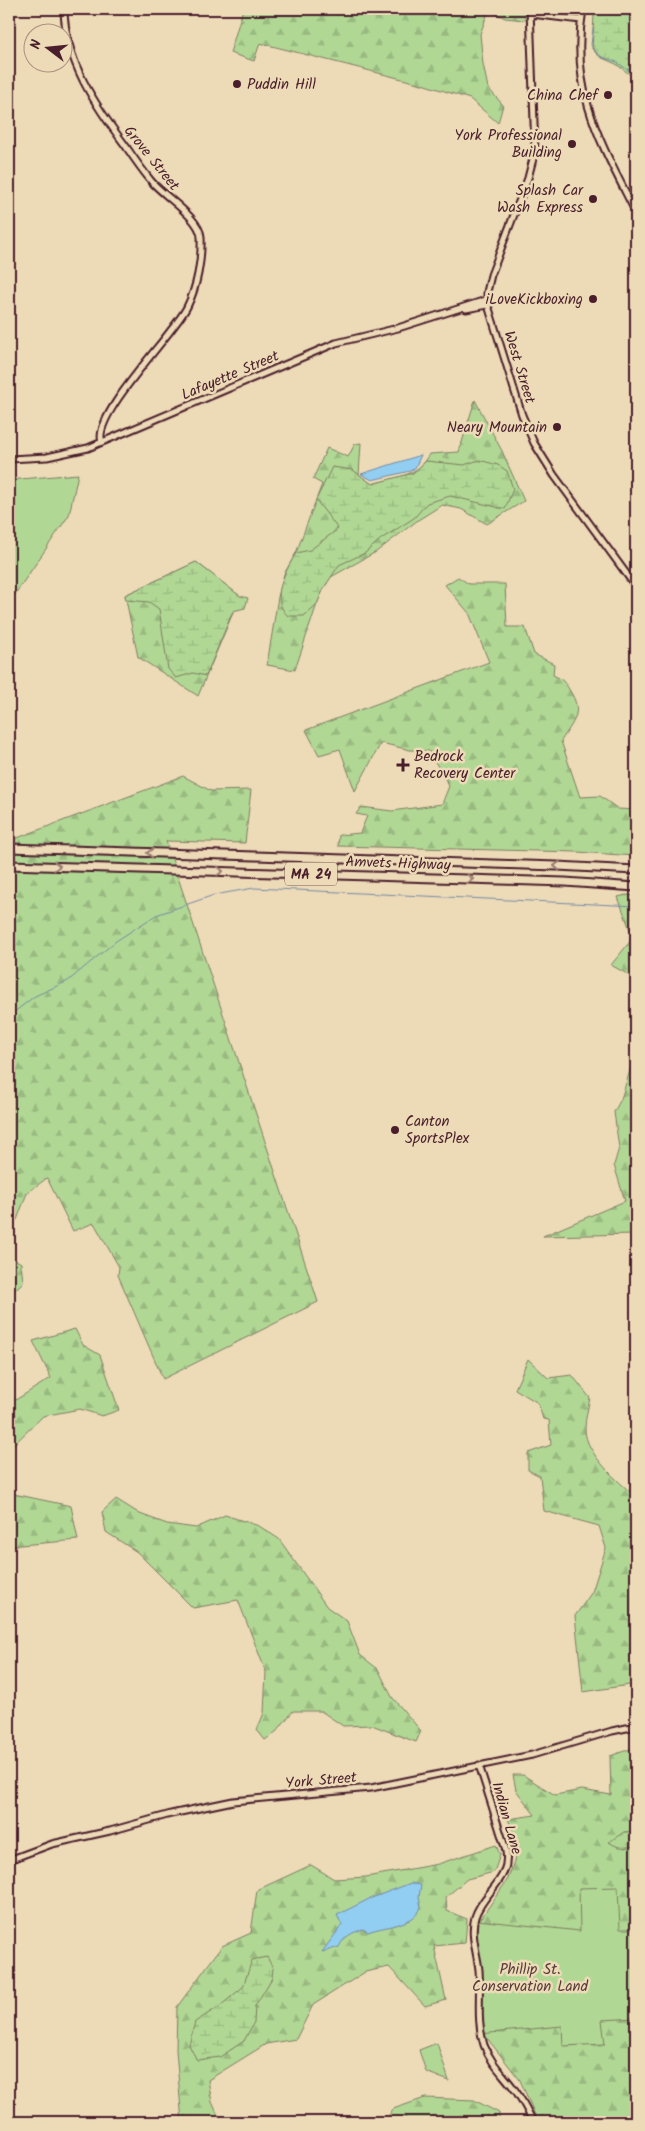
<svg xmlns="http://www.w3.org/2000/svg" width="645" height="2131" font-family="Kalam,sans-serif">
  <defs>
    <pattern id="forest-firs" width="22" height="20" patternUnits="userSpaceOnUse" patternTransform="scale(1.25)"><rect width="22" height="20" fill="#b0d894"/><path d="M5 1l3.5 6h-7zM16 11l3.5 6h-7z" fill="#99b980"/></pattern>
    <pattern id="wetland-marsh" width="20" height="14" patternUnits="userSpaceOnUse" patternTransform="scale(1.25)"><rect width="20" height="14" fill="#b0d894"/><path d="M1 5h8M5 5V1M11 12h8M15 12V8" fill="none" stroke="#99b980"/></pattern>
  </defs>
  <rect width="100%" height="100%" fill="#eddbb8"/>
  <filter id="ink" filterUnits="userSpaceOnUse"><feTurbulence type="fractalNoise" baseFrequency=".02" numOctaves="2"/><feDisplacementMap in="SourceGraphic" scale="10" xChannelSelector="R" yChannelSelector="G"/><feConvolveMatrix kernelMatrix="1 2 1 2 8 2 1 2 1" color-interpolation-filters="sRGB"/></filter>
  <g filter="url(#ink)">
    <path fill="url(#forest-firs)" stroke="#7d7c60" d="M243 9H525V20L505 18 489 10 480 34 483 64 488 88 503 105 498 123 470 99 422 84 260 43 254 61 230 53Z
      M475 400 502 451 524 501 487 524 461 509 442 505 418 520 376 552 331 577 324 588 317 604 295 670 267 665 278 597 284 574 296 553 322 484 313 479 327 448 348 457 355 444 361 443 359 475 372 484C395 477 418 477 430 454L459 452Z
      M196 562 240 596 198 696 138 657 125 595Z
      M458 577 469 584H505L507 627H525L534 654 554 664 553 675C562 679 565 682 570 691 584 713 573 722 561 741L580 797 600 796 618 809 636 810V856L577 852 338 846 339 835 360 833 367 816 356 814 361 807 392 811 442 804 449 786 429 751 410 750 381 743 355 791 340 749 319 755 306 730 489 662 469 613 445 585Z
      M183 776 211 791 251 790 245 843 166 841 318 1302 163 1379 118 1275 119 1267 94 1223 73 1231 47 1178 27 1193 17 1220 9 1221V841Z
      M626 895 636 896V979L611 965 633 938 618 897Z
      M636 1058V1234L543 1236 625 1201 614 1165 619 1148 614 1112 621 1099 633 1061Z
      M9 1256 21 1263 23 1282 9 1296Z
      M75 1329 83 1345 100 1355 119 1410 102 1416 80 1409 43 1416 9 1449V1404L51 1378 33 1341Z
      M528 1359 548 1378 572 1375 590 1398C588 1408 585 1419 585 1429 585 1454 619 1482 636 1497V1684L583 1692 575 1616 592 1592 606 1548 599 1526 544 1511 540 1476 528 1470V1453L551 1445 549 1420 543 1419 538 1403 515 1389Z
      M9 1493 71 1506 78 1540 9 1546Z
      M116 1499 140 1514 167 1524 196 1528 225 1515 259 1526 279 1539 327 1607 347 1621 360 1655 378 1669 392 1697 421 1731 416 1742 372 1725 343 1726 321 1711H293L277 1731 265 1740 257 1730 264 1713 266 1672 238 1600 193 1608 137 1552 106 1532 102 1512Z
      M636 1747V1832H624V1848L636 1845V2122H538L520 2080 483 2033 477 1924 508 1879 519 1846 508 1819 535 1815 516 1790 513 1775H523L555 1795 582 1790 611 1795 610 1756Z
      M496 1845 500 1855 494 1872 467 1879 446 1897 447 1911 467 1919 465 1943 434 1946 446 2000 425 2006 389 1967 365 1972 313 2005 296 2039 266 2044 208 2080 212 2102 221 2122H182L176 2050 177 2007 222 1946 251 1933 257 1890 311 1865 334 1879 366 1877 438 1864Z
      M425 2098 474 2100 499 2113V2122H385L393 2109Z"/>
    <path fill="url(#wetland-marsh)" stroke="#7d7c60" d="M597 9H636V79L616 64 600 57 592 49 594 15Z
      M479 460 498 465 507 471 513 489 505 509 450 496 427 503 414 518 381 539 365 553 339 565 324 588 317 604 304 616H288C269 598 285 573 296 553L310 550 338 529 316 500 332 467 353 470 372 484 413 473 426 461 464 465Z
      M196 562 240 596 248 598 245 608 233 611 206 676 193 673 176 678 168 669 159 609 149 602 126 600 125 595Z
      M624 1832H636V1845C625 1848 619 1849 609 1842Z
      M267 1957 273 1968 272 1978 255 2006 254 2022 244 2041 220 2057 197 2060 189 2045 195 2022 220 2006 243 1987 252 1960Z"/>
    <path fill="#b0d894" stroke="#7d7c60" d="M78 474 69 515 9 603V480Z
      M618 1887 620 1929H636V2018L602 2020 605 2044 563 2046 562 2026 480 2034 473 1926 477 1920 580 1931 579 1888Z
      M437 2043 449 2081 426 2072 419 2050Z"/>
    <path fill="#92cef2" stroke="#7588a2" d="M421 455 415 468 410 471 372 480 361 474Z
      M411 1883 421 1885 419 1897 421 1907C415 1926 383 1926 368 1932L363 1929C352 1933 344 1936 339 1947L322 1952 342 1925 337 1915 369 1899Z"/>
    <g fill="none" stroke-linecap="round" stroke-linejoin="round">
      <path stroke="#7588a2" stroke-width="1" d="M593 28 591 45 594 50 602 57 617 62 636 76
        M628 69 636 68
        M9 1016 35 996 68 981 116 941 156 915 214 895 254 888 636 906"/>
      <g stroke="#4a1f2b" stroke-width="9">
        <path id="secondary" d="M64 9C65 61 95 105 125 145 133 157 142 170 152 182 165 197 200 218 201 237 202 260 197 287 187 307 173 335 91 416 102 442
          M530 9 535 151 528 178 491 275 487 292V302L522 415 534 443 554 475 636 587
          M583 9C569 91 601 143 636 213
          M531 14 581 20
          M466 309 487 305
          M9 459 47 457 88 448 336 343 398 328 486 300
          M479 1765 505 1847C514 1879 483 1891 475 1917 470 1935 477 1952 479 1970 481 1996 476 2020 484 2045 490 2062 502 2073 512 2086 521 2097 527 2109 533 2122
          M9 1860 52 1844 110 1831 171 1814 233 1801 371 1788 532 1755 612 1731 636 1726"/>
      </g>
      <g stroke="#4a1f2b" stroke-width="11">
        <path id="highway" d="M9 848 557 866 636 870
          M9 865 565 882 636 887"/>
      </g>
      <use href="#secondary" stroke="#eddbb8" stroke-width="5"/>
      <use href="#highway" stroke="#eddbb8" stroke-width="7"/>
    </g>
    <defs><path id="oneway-chevron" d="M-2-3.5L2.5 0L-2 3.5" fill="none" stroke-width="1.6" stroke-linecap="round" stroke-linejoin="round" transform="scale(1.25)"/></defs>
    <g stroke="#9c7d72">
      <use href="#oneway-chevron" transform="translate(150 853) rotate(-178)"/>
      <use href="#oneway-chevron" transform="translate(57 866) rotate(2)"/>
      <use href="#oneway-chevron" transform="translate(557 866) rotate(-178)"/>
      <use href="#oneway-chevron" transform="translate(220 871) rotate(2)"/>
      <use href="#oneway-chevron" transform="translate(470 879) rotate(2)"/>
    </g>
  </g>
  <g fill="#4a1f2b" stroke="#eddbb8" stroke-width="2">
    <circle cx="237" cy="84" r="5"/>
    <circle cx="608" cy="95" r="5"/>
    <circle cx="572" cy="144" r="5"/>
    <circle cx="593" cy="199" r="5"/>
    <circle cx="593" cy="299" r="5"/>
    <circle cx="557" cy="427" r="5"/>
    <path d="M400.5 757.5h5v5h5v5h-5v5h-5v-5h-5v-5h5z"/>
    <circle cx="395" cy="1130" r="5"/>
  </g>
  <g text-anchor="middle" stroke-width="5" stroke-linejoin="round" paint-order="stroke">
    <rect fill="#eddbb8" stroke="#7b5755" stroke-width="1" x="285" y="862.5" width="52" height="23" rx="4"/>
    <g font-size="14" font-weight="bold" fill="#4a1f2b">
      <text x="311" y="879">MA 24</text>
    </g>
    <g font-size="15" fill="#4a1f2b" stroke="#eddbb8" text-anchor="end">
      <text x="247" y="89" text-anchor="start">Puddin Hill</text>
      <text x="598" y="100">China Chef</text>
      <text x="562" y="140">York Professional<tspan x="562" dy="17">Building</tspan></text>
      <text x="583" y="195">Splash Car<tspan x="583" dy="17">Wash Express</tspan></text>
      <text x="583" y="304">iLoveKickboxing</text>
      <text x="547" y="432">Neary Mountain</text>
      <text x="414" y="761" text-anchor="start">Bedrock<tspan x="414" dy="17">Recovery Center</tspan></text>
      <text x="405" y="1126" text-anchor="start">Canton<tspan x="405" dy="17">SportsPlex</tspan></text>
    </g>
    <g font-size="15" fill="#4a1f2b" stroke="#eddbb8">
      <text transform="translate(152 158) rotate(51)" y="5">Grove Street</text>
      <text transform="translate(520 367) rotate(73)" y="5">West Street</text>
      <text transform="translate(230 375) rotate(-23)" y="5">Lafayette Street</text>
      <text transform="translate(398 863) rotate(2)" y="5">Amvets Highway</text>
      <text transform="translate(321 1780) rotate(-5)" y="5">York Street</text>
      <text transform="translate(507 1818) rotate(74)" y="5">Indian Lane</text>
    </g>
    <g font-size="15" fill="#593b3b" stroke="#eddbb8">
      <text x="530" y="1974">Phillip St.<tspan x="530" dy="17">Conservation Land</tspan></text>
    </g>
  </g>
  <rect width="645" height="2131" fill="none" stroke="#eddbb8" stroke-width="30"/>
  <rect x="15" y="15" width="615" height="2101" fill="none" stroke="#4a1f2b" stroke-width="2" filter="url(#ink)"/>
  <g transform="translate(48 48) rotate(286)"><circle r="24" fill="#eddbb8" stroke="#ac9080"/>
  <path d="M0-4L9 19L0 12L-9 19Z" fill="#4a1f2b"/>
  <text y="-8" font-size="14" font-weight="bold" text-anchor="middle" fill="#4a1f2b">N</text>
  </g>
</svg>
